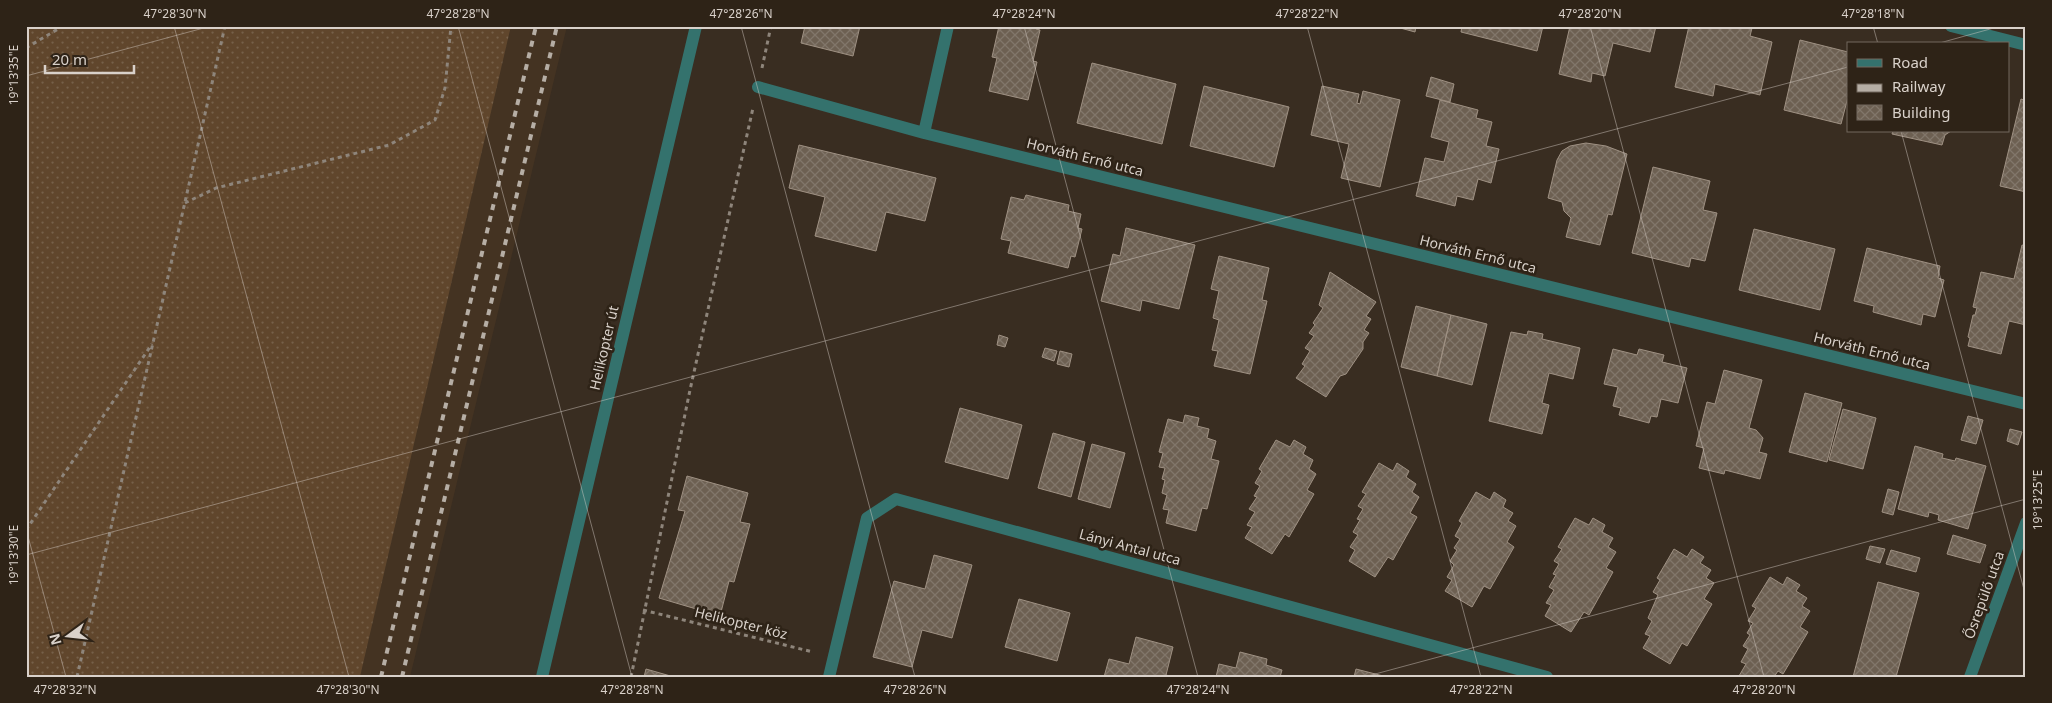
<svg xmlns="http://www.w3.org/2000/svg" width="2052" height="703" font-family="'Noto Sans',sans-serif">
  <defs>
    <pattern id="grass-dots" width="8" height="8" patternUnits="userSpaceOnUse" patternTransform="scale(1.25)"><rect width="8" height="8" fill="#60462c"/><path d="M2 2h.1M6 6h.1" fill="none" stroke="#766049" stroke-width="1.8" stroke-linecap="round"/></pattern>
    <pattern id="building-cross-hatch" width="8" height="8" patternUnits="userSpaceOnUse" patternTransform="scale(1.25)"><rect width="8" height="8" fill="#6d6052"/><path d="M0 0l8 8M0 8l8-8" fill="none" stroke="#81766a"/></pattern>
  </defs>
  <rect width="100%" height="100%" fill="#392d21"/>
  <path fill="#432" d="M511 26H567L410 677H360Z"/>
  <path fill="url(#grass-dots)" d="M26 26H511L360 677H26Z"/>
  <path fill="url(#building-cross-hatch)" stroke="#9f9183" d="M805 26H860L853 56 801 43Z
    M999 26H1037L1036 29 1040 30 1033 61 1037 62 1028 100 989 91 997 58 992 57Z
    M1393 26H1416L1415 32Z
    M1462 26H1543L1537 51 1461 32Z
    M1570 26H1656L1650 52 1613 43 1605 76 1592 73 1591 82 1559 74Z
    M1689 26H1744L1752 28 1750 36 1772 42 1760 95 1715 84 1713 96 1675 87Z
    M1800 40 1848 52V97L1841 124 1784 110Z
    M1092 63 1176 84 1162 144 1077 123Z
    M1431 77 1454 84 1450 102 1426 96Z
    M1204 86 1289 107 1274 167 1190 146Z
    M1322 86 1359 94 1357 103 1360 104 1363 91 1400 100 1380 187 1341 178 1349 144 1311 135Z
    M2021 99 2026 101V192L2000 186Z
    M1440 100 1478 110 1476 118 1492 122 1486 146 1499 149 1491 183 1478 179 1473 200 1457 196 1455 206 1416 196 1425 158 1444 162 1449 142 1431 137Z
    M1893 131H1951L1945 135 1942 145 1892 134Z
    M1586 143 1606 146 1627 154 1612 215 1608 214 1600 245 1566 237 1571 218 1564 211 1562 202 1548 198 1557 160 1562 151 1570 146Z
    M799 145 936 178 925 221 886 212 876 251 815 236 825 197 789 188Z
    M1653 167 1710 181 1703 210 1717 213 1705 261 1691 258 1689 267 1632 253Z
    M1026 195 1069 205 1068 211 1081 214 1078 228 1082 229 1075 257 1071 256 1068 268 1008 253 1011 241 1001 239 1011 197 1024 200Z
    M1126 228 1195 245 1179 309 1142 300 1140 311 1101 301 1113 254 1120 256Z
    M1754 229 1835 249 1820 310 1739 290Z
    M2022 245 2026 246V325L2009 321 2001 354 1968 346 1970 338 1968 337 1973 315H1975L1977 308 1973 307 1981 272 2014 279Z
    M1867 248 1940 266 1938 278 1944 280 1935 317 1923 314 1921 325 1873 312 1874 306 1854 301Z
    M1219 256 1269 268 1262 300 1267 301 1250 374 1214 366 1218 351 1212 350 1219 320 1213 318 1219 291 1211 289Z
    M1330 272 1376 302 1366 316 1371 319 1364 330 1369 333 1363 342V349L1346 374 1340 376 1326 397 1296 378 1305 366 1302 364 1310 351 1305 348 1314 336 1309 333 1315 325 1313 323 1323 308 1319 305Z
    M1416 306 1451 315 1437 376 1401 367Z
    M1451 315 1487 324 1472 385 1437 376Z
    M1528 331 1543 334 1542 339 1580 348 1573 379 1549 373 1542 403 1549 405 1542 434 1489 421 1511 332 1527 335Z
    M999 335 1008 338 1005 347 997 345Z
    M1045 348 1057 351 1054 361 1042 357Z
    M1613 349 1637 355 1639 349 1664 355 1662 362 1687 368 1678 403 1661 399 1657 417 1651 416 1649 423 1619 415 1621 408 1613 406 1618 387 1604 384Z
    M1060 351 1072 354 1069 367 1057 364Z
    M1724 370 1762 380 1749 428 1756 430 1763 438 1759 452 1767 454 1760 479 1725 470 1724 474 1699 468 1704 448 1696 446 1707 402 1715 404Z
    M1805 393 1842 403 1827 462 1789 452Z
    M960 408 1022 425 1008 479 945 462Z
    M1843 409 1876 418 1863 469 1829 460Z
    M1185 415 1199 418 1197 426 1209 429 1207 438 1216 441 1211 459 1219 461 1207 509 1202 508 1196 531 1166 523 1169 510 1163 509 1167 495 1162 493 1165 480 1162 479 1165 468 1159 467 1163 453 1159 452 1168 419 1183 423Z
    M1968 416 1983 420 1976 444 1961 440Z
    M2010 429 2022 432 2018 445 2007 441Z
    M1053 433 1085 442 1071 497 1038 488Z
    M1276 440 1290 447 1294 440 1306 447 1303 454 1313 460 1309 469 1316 474 1307 490 1314 494 1289 537 1285 534 1272 554 1245 538 1252 527 1247 525 1255 512 1249 509 1257 497 1254 496 1260 486 1255 483 1262 471 1259 469Z
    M1092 444 1125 453 1110 508 1078 499Z
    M1915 446 1943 454 1942 458 1955 461 1956 458 1986 466 1968 529 1938 520 1939 515 1929 512 1928 517 1898 509Z
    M1379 463 1393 471 1397 463 1409 471 1406 477 1416 484 1412 492 1419 497 1410 513 1417 517 1393 560 1388 557 1375 577 1349 561 1355 550 1350 547 1358 535 1353 532 1360 520 1357 519 1363 509 1358 506 1366 494 1362 492Z
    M687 476 748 493 740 522 750 524 734 582 729 581 720 616 659 598 685 511 678 510Z
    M1888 489 1899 492 1893 515 1882 512Z
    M1476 492 1490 500 1494 492 1506 500 1503 507 1513 513 1508 521 1516 526 1507 542 1514 547 1490 589 1484 586 1472 607 1445 591 1452 580 1447 577 1454 565 1450 561 1457 550 1454 548 1460 539 1455 536 1462 523 1459 521Z
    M1575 518 1589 525 1593 518 1605 525 1602 532 1613 538 1608 547 1616 552 1606 568 1613 572 1589 615 1584 612 1571 632 1545 616 1551 605 1546 603 1554 590 1549 587 1556 575 1553 574 1559 564 1554 561 1562 549 1558 547Z
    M1953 535 1986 545 1980 563 1947 554Z
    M1870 546 1885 549 1880 563 1866 559Z
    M1674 549 1687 557 1692 549 1704 557 1700 563 1711 570 1706 578 1714 583 1704 599 1712 604 1687 646 1682 643 1670 664 1643 648 1650 636 1645 634 1652 621 1648 618 1658 595 1653 592 1660 580 1657 578Z
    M1891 550 1920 558 1916 572 1886 564Z
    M934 555 972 565 952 638 922 630 912 667 873 657 894 581 925 589Z
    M1770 577 1783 585 1787 577 1800 585 1796 591 1807 598 1802 606 1810 611 1800 627 1808 632 1783 674 1778 671 1774 677H1741L1739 676 1746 664 1741 662 1748 649 1743 646 1750 635 1747 633 1753 623 1748 621 1756 608 1752 606Z
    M1878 582 1919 593 1896 677H1853Z
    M1019 599 1070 613 1057 661 1005 647Z
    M1136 637 1173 647 1166 675 1173 677H1104L1109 659 1129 664Z
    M1240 652 1267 659 1266 665 1282 670 1280 677H1216L1219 664 1236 668Z
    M646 669 674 677H644Z
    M1356 669 1387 677H1354Z"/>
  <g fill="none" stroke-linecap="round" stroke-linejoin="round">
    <path stroke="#8e857b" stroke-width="3" stroke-dasharray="4 4" stroke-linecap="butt" d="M26 48 63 26
      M762 68 771 26
      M185 203 216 188 389 145 435 120 445 88 451 26
      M26 530 152 344
      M643 610 813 652
      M77 677 225 26
      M631 677 690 390 753 108"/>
    <path stroke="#34726d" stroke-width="12" d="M1951 26 2026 45
      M758 87 924 133 2026 404
      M924 133 948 26
      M542 677 696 26
      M829 677 867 518 896 499 1547 677
      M1970 677 2026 523"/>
    <path stroke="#b6aea5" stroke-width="4" stroke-dasharray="6 6" stroke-linecap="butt" d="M381 677 536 26
      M402 677 557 26"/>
  </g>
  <path fill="none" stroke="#d9d1ca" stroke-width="1" stroke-opacity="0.45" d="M174 26 349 677M458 26 632 677M741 26 915 677M1024 26 1198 677M1307 26 1481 677M1590 26 1764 677M1873 26 1878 44M1936 44 2001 26M26 76 211 26M1901 131 2026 597M26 529 66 677M26 555 1848 67M1364 677 2026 499"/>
  <g text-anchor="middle" stroke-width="5" stroke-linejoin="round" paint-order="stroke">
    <g font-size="14" fill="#d9d1ca" stroke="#2e2317">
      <text transform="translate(1085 157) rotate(14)" y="5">Horváth Ernő utca</text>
      <text transform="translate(1478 254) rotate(14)" y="5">Horváth Ernő utca</text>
      <text transform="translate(604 348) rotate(-77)" y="5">Helikopter út</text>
      <text transform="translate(1872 351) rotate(14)" y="5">Horváth Ernő utca</text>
      <text transform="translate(1130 547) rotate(15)" y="5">Lányi Antal utca</text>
      <text transform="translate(1984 595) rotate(-70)" y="5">Ősrepülő utca</text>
      <text transform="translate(741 623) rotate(14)" y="5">Helikopter köz</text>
    </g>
  </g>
  <rect width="2052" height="703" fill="none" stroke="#2e2317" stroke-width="55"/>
  <rect x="1847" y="42" width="162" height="90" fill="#2e2317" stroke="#72695f"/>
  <rect x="1857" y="59" width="25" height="8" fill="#34726d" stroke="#72695f"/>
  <text x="1892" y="68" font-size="15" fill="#d9d1ca">Road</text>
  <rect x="1857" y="84" width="25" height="8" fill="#b6aea5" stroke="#72695f"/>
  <text x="1892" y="92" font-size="15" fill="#d9d1ca">Railway</text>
  <rect x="1857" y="105" width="25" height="15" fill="url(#building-cross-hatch)" stroke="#72695f"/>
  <text x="1892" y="118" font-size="15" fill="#d9d1ca">Building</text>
  <g transform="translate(68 636) rotate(255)" stroke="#2e2317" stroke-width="4" paint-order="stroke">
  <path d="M0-4L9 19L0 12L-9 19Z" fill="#d9d1ca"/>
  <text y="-8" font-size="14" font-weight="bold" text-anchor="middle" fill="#d9d1ca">N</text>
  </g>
  <path d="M45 65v8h89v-8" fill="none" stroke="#d9d1ca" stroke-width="2.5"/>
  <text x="52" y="65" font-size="15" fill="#d9d1ca" stroke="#2e2317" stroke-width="4" paint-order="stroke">20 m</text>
  <rect x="28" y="28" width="1996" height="648" fill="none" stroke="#d9d1ca" stroke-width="2"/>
  <g font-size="12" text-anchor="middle" fill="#d9d1ca">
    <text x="175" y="18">47°28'30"N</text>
    <text x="458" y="18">47°28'28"N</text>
    <text x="741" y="18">47°28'26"N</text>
    <text x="1024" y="18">47°28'24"N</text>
    <text x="1307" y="18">47°28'22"N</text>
    <text x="1590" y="18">47°28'20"N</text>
    <text x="1873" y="18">47°28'18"N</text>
    <text transform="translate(14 75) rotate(-90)" y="4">19°13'35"E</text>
    <text transform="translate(2038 500) rotate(-90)" y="4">19°13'25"E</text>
    <text transform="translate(14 555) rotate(-90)" y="4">19°13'30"E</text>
    <text x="65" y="694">47°28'32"N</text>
    <text x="348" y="694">47°28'30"N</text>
    <text x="632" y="694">47°28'28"N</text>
    <text x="915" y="694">47°28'26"N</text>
    <text x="1198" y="694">47°28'24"N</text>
    <text x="1481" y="694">47°28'22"N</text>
    <text x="1764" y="694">47°28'20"N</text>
  </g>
</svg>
